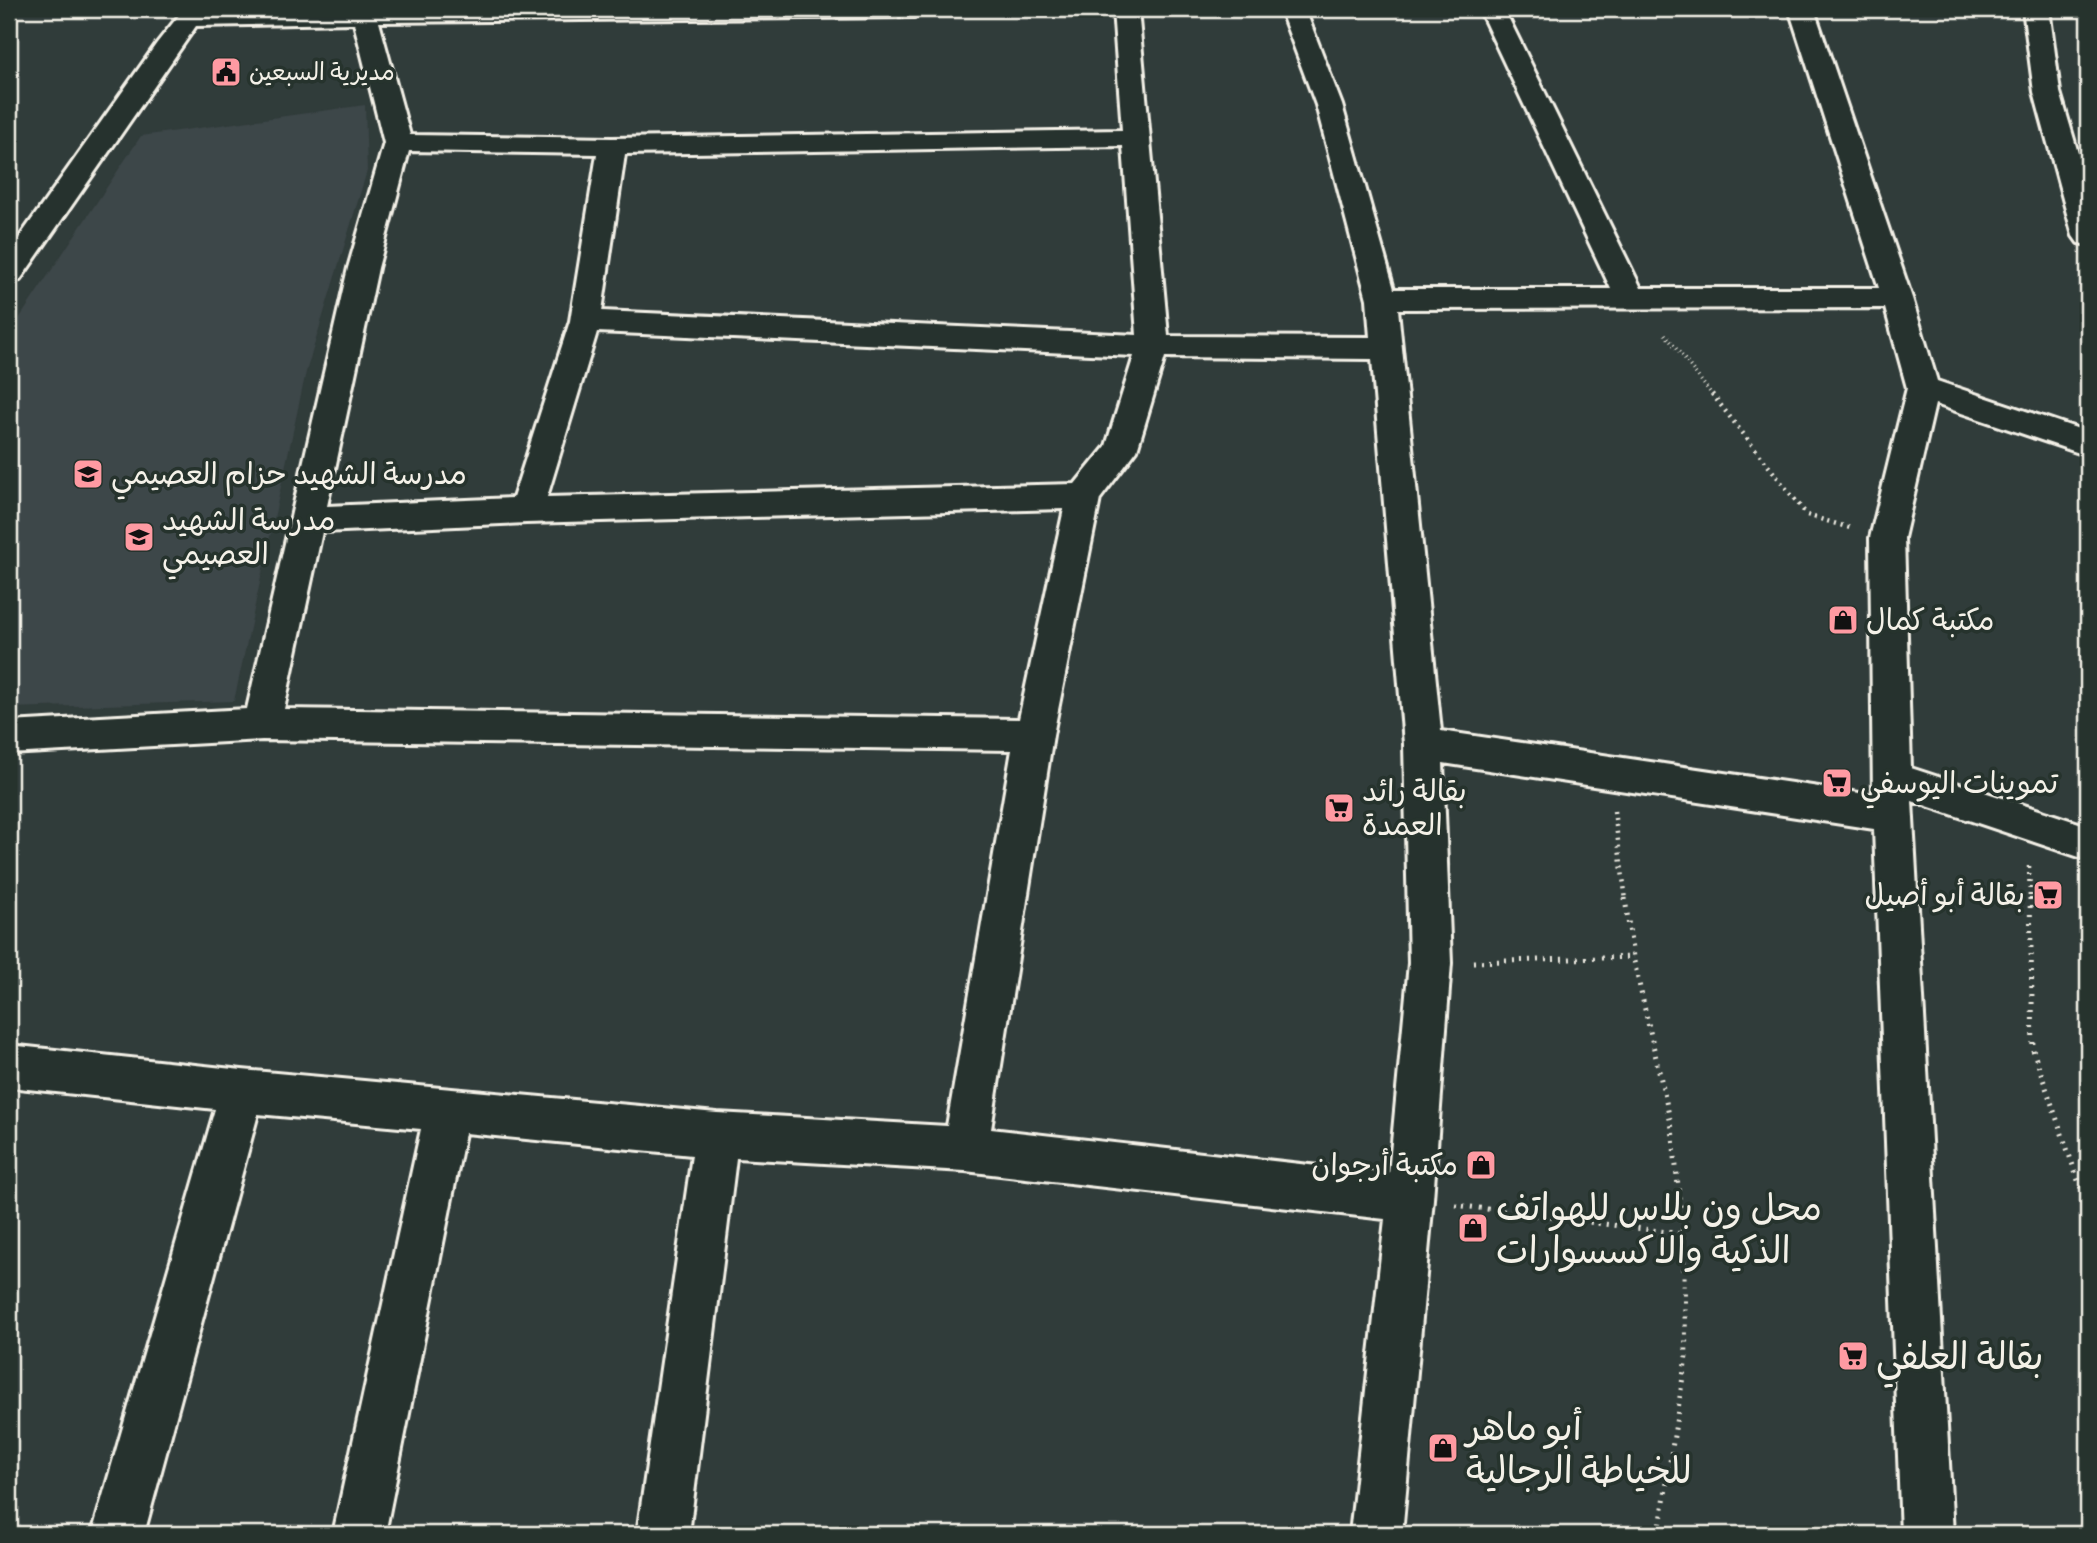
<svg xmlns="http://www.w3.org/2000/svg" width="2097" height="1543" font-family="Itim,'Playpen Sans Arabic',sans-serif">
  <rect width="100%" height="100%" fill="#303c3a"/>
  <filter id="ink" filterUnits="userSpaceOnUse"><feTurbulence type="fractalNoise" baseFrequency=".0143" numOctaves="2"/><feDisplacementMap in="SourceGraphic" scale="14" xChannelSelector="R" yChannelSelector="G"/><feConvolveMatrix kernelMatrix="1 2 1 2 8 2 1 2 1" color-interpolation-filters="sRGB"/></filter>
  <g filter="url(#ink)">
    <path fill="#3d4649" d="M365 105 367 171 306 372 234 701 9 708V334L141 136Z"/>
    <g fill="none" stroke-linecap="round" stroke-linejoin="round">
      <g stroke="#f4f1e8" stroke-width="6">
        <path id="minor" d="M184 9H209L208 11 927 9 923 14 914 17 379 22 410 135 612 138 1122 130 1113 9H1138L1168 336 1370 337 1367 299 1316 105 1280 9H1305L1342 105 1394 289H1611L1479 9H1504L1641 288H1879L1789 9H1814L1912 298 1937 381 2088 432V456L1935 404 1904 538 1911 768 2088 826V860L1912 801 1953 1534H1901L1874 829 1443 763 1451 963 1433 1199 1402 1534H1350L1385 1219 965 1171 736 1158 689 1534H637L692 1155 465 1133 385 1534H333L421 1129 258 1114 144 1534H92L215 1109 9 1087V1045L242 1070 717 1113 947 1126 1012 750 262 740 9 754V722L247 709 348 268 384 143 354 23 196 26 20 280 9 283V252L157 43ZM1123 146 1137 335 602 311 625 154ZM409 151 597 154 570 321 513 498 327 506 378 268ZM1885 308 1907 388 1870 538 1873 795 1441 731 1398 309ZM597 332 1134 356 1106 446 1075 484 547 497ZM1165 357 1372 359 1404 744 1409 963 1389 1174 991 1129 1053 735 1100 499 1137 450ZM1064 509 1019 719 284 709 322 532 526 523Z
          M2027 9H2052L2050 16 2060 92 2088 187V245L2078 243 2073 236 2034 92 2024 16Z"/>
      </g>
      <path stroke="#f4f1e8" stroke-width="3.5" stroke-dasharray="1 3.5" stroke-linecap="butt" d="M1665 334 1713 396"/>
      <path stroke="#f4f1e8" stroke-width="4.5" stroke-dasharray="2 5" stroke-linecap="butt" d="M1712 394 1807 515 1850 528
        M1614 811 1626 900
        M2029 866 2030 900"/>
      <path stroke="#f4f1e8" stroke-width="5" stroke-dasharray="2 6" stroke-linecap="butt" d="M1625 898 1633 957 1672 1128 1683 1234 1686 1357 1659 1534
        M2030 898 2033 1050 2080 1186 2088 1200
        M1473 962 1633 957
        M1455 1205 1683 1234"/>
      <use href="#minor" fill="#26332d" fill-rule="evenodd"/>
    </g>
  </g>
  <defs>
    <g id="civic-square" transform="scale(1.575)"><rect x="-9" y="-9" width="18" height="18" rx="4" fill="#ff9aa2" stroke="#26332d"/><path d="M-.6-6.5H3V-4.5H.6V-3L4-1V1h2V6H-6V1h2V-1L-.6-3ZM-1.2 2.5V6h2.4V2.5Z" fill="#111"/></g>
    <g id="school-square" transform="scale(1.575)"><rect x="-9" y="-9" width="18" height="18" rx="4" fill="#ff9aa2" stroke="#26332d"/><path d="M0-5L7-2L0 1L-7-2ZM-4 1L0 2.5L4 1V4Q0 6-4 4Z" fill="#111"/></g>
    <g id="shop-square" transform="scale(1.575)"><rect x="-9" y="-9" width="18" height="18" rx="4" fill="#ff9aa2" stroke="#26332d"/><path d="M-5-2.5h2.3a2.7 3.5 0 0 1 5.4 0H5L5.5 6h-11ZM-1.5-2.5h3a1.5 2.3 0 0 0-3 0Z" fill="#111"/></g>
    <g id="supermarket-square" transform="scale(1.575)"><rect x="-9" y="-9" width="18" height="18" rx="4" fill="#ff9aa2" stroke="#26332d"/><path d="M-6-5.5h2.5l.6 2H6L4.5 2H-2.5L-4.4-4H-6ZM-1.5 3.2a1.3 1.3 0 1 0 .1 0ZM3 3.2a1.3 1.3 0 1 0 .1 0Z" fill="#111"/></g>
  </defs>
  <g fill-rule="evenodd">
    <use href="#civic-square" x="226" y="72"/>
    <use href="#school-square" x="88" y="474"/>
    <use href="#school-square" x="139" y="537"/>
    <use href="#shop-square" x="1843" y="620"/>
    <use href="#supermarket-square" x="1837" y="783"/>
    <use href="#supermarket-square" x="1339" y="808"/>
    <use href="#supermarket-square" x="2048" y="895"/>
    <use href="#shop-square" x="1481" y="1165"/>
    <use href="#shop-square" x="1473" y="1228"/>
    <use href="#supermarket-square" x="1853" y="1356"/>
    <use href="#shop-square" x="1443" y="1448"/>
  </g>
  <g text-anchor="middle" stroke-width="7" stroke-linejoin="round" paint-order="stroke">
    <g font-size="24" fill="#f4f1e8" stroke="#26332d" text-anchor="start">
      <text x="249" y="80">مديرية السبعين</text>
    </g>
    <g font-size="30" fill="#f4f1e8" stroke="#26332d" text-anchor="start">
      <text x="111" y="484">مدرسة الشهيد حزام العصيمي</text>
      <text x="162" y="530">مدرسة الشهيد<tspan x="162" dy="34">العصيمي</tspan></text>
      <text x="1866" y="630">مكتبة كمال</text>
      <text x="1860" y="793">تموينات اليوسفي</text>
      <text x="1362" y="801">بقالة رائد<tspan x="1362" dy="34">العمدة</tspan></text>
      <text x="2025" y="905" text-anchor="end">بقالة أبو أصيل</text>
      <text x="1458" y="1175" text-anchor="end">مكتبة أرجوان</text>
    </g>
    <g font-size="37" fill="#f4f1e8" stroke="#26332d" text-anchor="start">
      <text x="1496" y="1220">محل ون بلاس للهواتف<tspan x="1496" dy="43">الذكية والاكسسوارات</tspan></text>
      <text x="1876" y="1369">بقالة العلفي</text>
      <text x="1466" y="1440">أبو ماهر<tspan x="1466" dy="43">للخياطة الرجالية</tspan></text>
    </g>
  </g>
  <rect width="2097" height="1543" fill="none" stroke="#26332d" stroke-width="35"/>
  <rect x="18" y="18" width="2062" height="1508" fill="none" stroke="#f4f1e8" stroke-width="2.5" filter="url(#ink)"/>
</svg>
